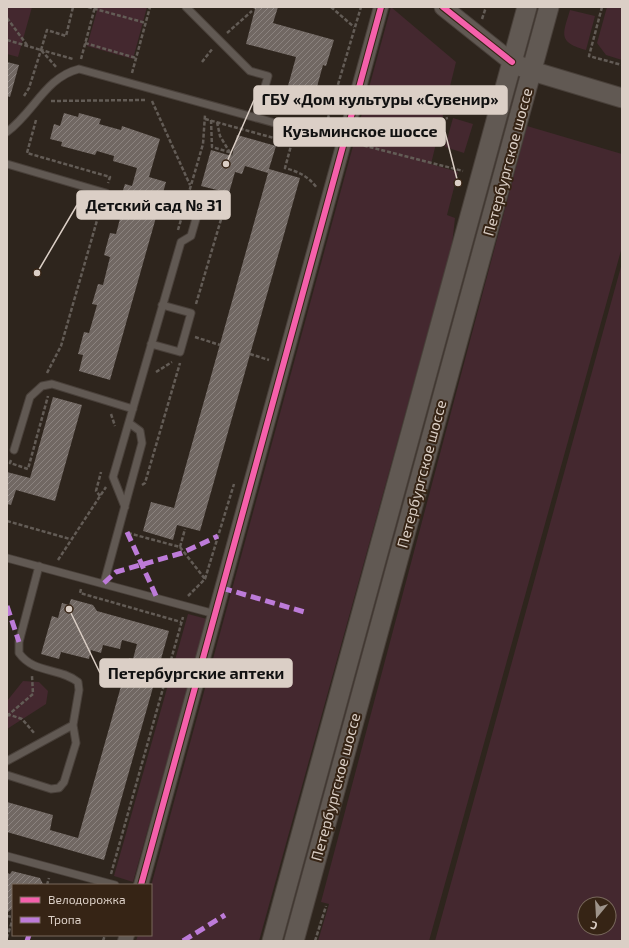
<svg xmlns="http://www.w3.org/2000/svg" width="629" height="948" font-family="'Exo 2',sans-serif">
  <defs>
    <pattern id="building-hatch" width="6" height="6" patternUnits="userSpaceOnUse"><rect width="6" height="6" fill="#716863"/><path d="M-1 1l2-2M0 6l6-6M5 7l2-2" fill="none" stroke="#8b837f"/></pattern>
  </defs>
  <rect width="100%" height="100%" fill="#2e251d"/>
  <path fill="#44282f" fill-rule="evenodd" d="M7 7H32L18 57 7 54Z
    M98 7H147L133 59 87 46Z
    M391 7 456 62 431 164 458 172 447 215 455 218 452 245 259 941H136L138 935H151V886Z
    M607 7H622V60L606 55 597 43Z
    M570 10 595 16 586 50C557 42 563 34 570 10Z
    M453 118 473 124 464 153 445 147Z
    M527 126 622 154V247L429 941H318L329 904 321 902Z
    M622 263V941H435ZM585 904H609V928H585Z
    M188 614 207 619 133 882 114 876Z
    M23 681 39 682 48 691 46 704 7 729V701Z"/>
  <path fill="url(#building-hatch)" d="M251 7H278L273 23 334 40 326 66 323 65 313 101 286 93 296 57 246 44 255 9Z
    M7 62 19 65 10 97 7 96Z
    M64 113 78 117 79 113 101 119 99 124 121 130 122 126 160 139 149 177 166 182 110 380 79 371 83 355 78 354 84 332 89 333 97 305 92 304 98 284 103 285 110 257 104 255 110 233 116 234 123 207 118 206 125 184 132 186 137 168 113 161 114 156 97 151 95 155 61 146 62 142 50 139 54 124 60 126Z
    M237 135 276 146 269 169 300 178 200 531 177 525 173 540 143 531 151 502 174 508 268 173 245 166 242 174 235 172 229 193 201 186 211 150 232 156Z
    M53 397 82 405 55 501 16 490 11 505 7 504V472L30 478Z
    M71 599 93 605 97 611 169 631 104 860 7 832V802L53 815 50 830 78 838 129 658 133 659 137 644 122 640 120 649 103 645 101 653 91 650 89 659 61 652 59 659 41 654 52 616 58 618 62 603 69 605Z
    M12 871 40 878 43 884 13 885V908L8 912 7 873 10 874Z"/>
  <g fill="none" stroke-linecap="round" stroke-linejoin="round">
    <g stroke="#49403a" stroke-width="9">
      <path id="service" d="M186 7 250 71 268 76 256 118
        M7 132C34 112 46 77 79 69L344 142
        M7 164 106 193
        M151 344 180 352 191 313 162 305
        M14 450 30 397 42 386 52 384 133 409
        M125 507 113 477 181 242 191 236 200 205
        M7 558 215 614
        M104 583 142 443 140 431 129 423
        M7 761 73 725
        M7 775 51 789 59 788 64 782 76 743 73 725 79 690 78 682C59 667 34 674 19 653V642L39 566
        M7 856 115 885"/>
    </g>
    <g stroke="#49403a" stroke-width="16">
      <path id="minor" d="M141 885 381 7
        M125 941 127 935"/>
    </g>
    <g stroke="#49403a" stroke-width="19">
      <path id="tertiary" d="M443 7 512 62"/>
    </g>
    <g stroke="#49403a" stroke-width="21">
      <path id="secondary" d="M520 66 532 71 622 98
        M272 941 527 7
        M294 941 549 7"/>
    </g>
    <path stroke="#635c56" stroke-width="2.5" stroke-dasharray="4 2" stroke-linecap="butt" d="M88 7 146 23
      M331 7 354 27
      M602 7 589 56 622 65
      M7 18 27 45
      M482 19 486 7
      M227 33 252 11
      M7 40 41 50 57 68
      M85 43 136 58
      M41 50 47 30 66 36 73 7
      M81 59 95 7
      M202 62 213 48
      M132 73 150 7
      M24 96 29 88 41 50 73 59
      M51 101 146 100
      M152 101 190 185
      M205 119 292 143
      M36 120 27 153 110 177 108 183
      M211 120 212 147 229 152
      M217 122 220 136 232 156
      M326 125 361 7
      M292 142 285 168C299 172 308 176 317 188
      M359 143 448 118
      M358 144 463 171
      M178 230 203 144 205 115
      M196 304 225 206 209 201
      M195 337 220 345
      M250 354 269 360
      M156 372 172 362
      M47 373 61 346 102 203
      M111 414 115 426
      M11 460 10 463 28 469 48 396
      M142 485 145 483 180 363
      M100 496 96 491 101 472
      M7 521 70 539
      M128 533 180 547 185 529
      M180 547 205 579
      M58 560 106 487
      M81 589 80 593 181 622
      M188 596 205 579 234 484
      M7 714 22 719 35 734
      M7 716 33 694 32 676
      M111 874 183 617
      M47 885 49 878
      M7 916 13 917
      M7 938 13 918
      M103 941 105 935
      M315 941 326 906"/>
    <use href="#service" stroke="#615953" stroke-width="7"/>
    <use href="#minor" stroke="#615953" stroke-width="14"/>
    <use href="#tertiary" stroke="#615953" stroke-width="17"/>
    <use href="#secondary" stroke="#615953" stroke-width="19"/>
    <path stroke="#bd7bd9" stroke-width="5" stroke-dasharray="10 5" stroke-linecap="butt" d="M127 532 157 598
      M104 583 116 572 182 553 218 536
      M222 588 308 613
      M7 606 19 642
      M27 941 29 935
      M183 941 225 915"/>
    <g stroke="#362415" stroke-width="8">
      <path id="cycleway" d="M443 7 512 62
        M141 885 381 7"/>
    </g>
    <use href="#cycleway" stroke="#f560ab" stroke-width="6"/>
  </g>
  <g text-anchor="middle" stroke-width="4" stroke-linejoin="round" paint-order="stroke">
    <g font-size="15" fill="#dbcfc6" stroke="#362415">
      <text transform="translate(508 162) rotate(-75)" y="5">Петербургское шоссе</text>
      <text transform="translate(422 474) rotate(-75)" y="5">Петербургское шоссе</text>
      <text transform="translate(336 787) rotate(-75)" y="5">Петербургское шоссе</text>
    </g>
  </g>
  <path fill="none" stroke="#dbcfc6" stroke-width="1.5" d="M226 164L254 100M458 183L445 132M37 273L77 205M69 609L100 673"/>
  <g fill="#dbcfc6" stroke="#362415" stroke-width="1.5">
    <circle cx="226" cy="164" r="4"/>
    <circle cx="458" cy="183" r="4"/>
    <circle cx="37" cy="273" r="4"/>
    <circle cx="69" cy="609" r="4"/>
  </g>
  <g fill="#dbcfc6" stroke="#dbcfc6" stroke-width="1.5">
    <rect x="254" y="86" width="253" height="28" rx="4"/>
    <rect x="274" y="118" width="171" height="28" rx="4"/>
    <rect x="77" y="191" width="153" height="28" rx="4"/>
    <rect x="100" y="659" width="192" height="28" rx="4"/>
  </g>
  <g font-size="16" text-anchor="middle" font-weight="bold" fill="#111">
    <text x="380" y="105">ГБУ «Дом культуры «Сувенир»</text>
    <text x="360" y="137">Кузьминское шоссе</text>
    <text x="154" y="211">Детский сад № 31</text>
    <text x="196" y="679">Петербургские аптеки</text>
  </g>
  <rect width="629" height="948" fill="none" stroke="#dbcfc6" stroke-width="16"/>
  <rect x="12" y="884" width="140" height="52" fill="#362415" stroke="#78685c"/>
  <rect x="20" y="897" width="20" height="6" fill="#f560ab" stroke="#78685c"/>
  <text x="48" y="904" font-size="12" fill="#dbcfc6">Велодорожка</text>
  <rect x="20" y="917" width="20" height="6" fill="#bd7bd9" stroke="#78685c"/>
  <text x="48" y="924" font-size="12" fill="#dbcfc6">Тропа</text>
  <g transform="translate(597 916) rotate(198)"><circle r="19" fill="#362415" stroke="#78685c"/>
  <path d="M0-3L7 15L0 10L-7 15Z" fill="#9e948b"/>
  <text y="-6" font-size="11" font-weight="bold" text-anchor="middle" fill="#dbcfc6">С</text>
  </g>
</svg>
